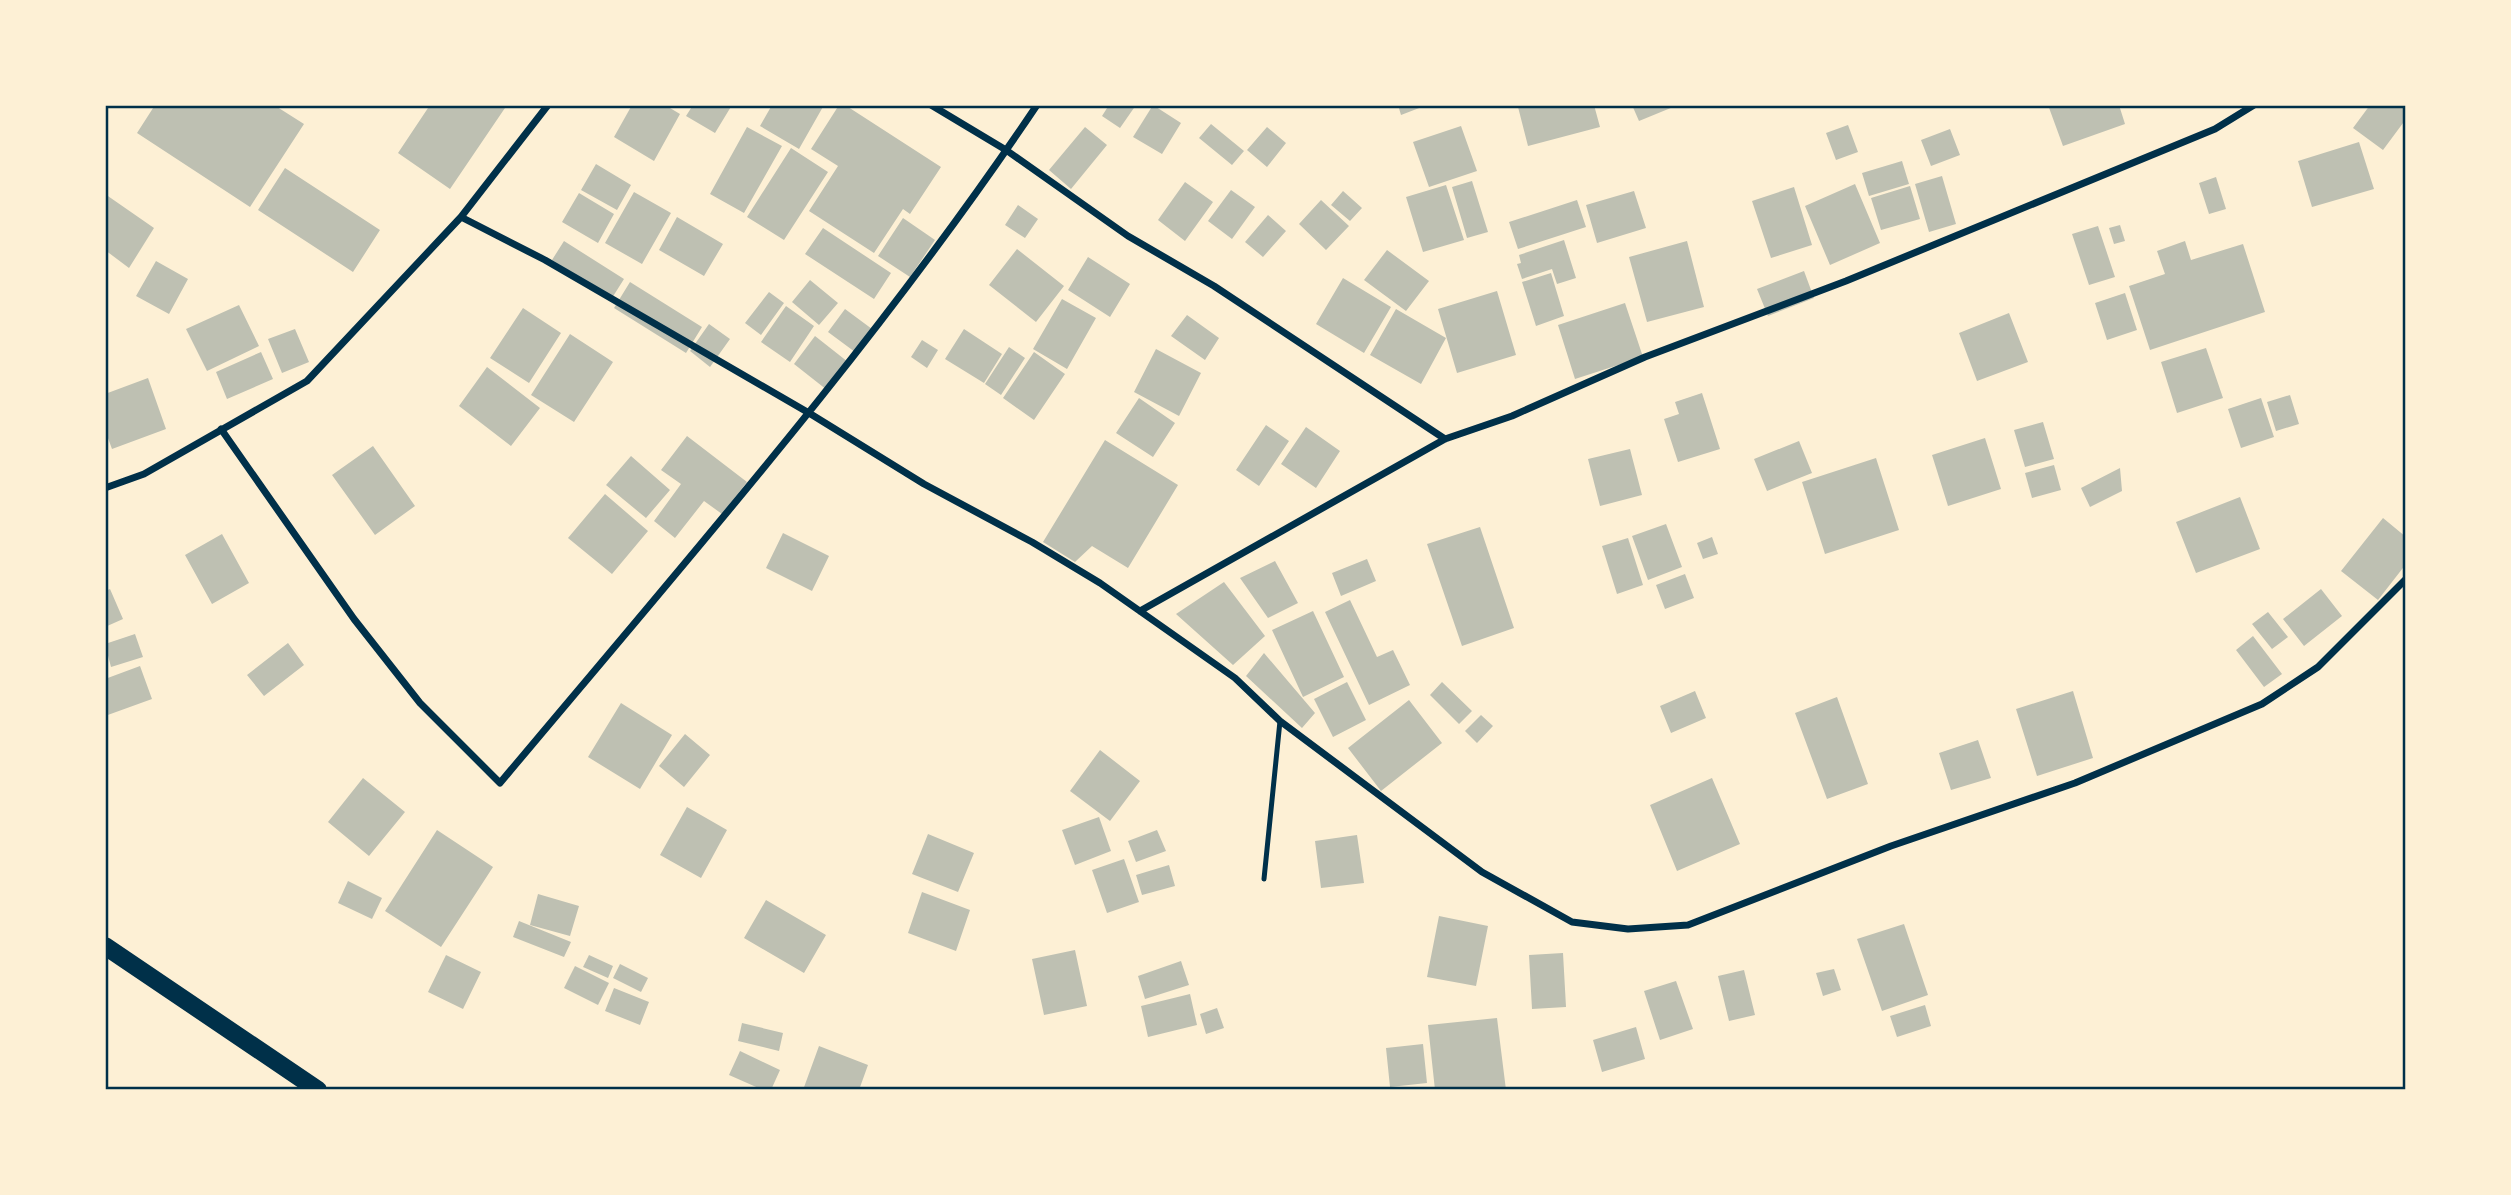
<svg xmlns="http://www.w3.org/2000/svg" width="2511" height="1195" font-family="'Work Sans',sans-serif">
  <rect width="100%" height="100%" fill="#fdf0d5"/>
  <path fill="#bec0b2" d="M155 105H274L304 124 250 207 137 133Z
    M430 105H507L450 189 398 153Z
    M632 105H665L680 114 654 161 614 137Z
    M693 105H732L715 133 686 116Z
    M772 105H824L799 149 760 126Z
    M839 105H845L941 167 910 214 903 209 874 253 809 211 838 166 811 149Z
    M1109 105H1136L1120 128 1102 116Z
    M1153 105 1181 123 1162 154 1133 137Z
    M1398 105H1427L1401 115Z
    M1526 105H1594L1600 127 1528 146 1518 107Z
    M1632 105H1678L1639 121Z
    M2048 105H2119L2125 124 2063 146Z
    M2370 105H2406V119L2383 150 2353 128Z
    M1211 124 1244 151 1232 165 1199 138Z
    M1848 125 1858 152 1836 160 1826 133Z
    M1461 126 1477 171 1429 187 1413 142Z
    M747 127 782 146 744 213 710 194Z
    M1085 127 1107 145 1071 189 1049 170Z
    M1267 127 1286 143 1267 167 1247 150Z
    M1950 129 1960 155 1931 166 1921 140Z
    M2359 142 2374 189 2312 207 2298 161Z
    M791 148 828 172 784 240 747 217Z
    M1902 161 1909 184 1869 196 1862 173Z
    M596 164 631 185 617 210 581 190Z
    M285 168 380 230 353 272 258 210Z
    M1942 176 1956 224 1929 232 1915 184Z
    M2216 177 2226 209 2209 214 2199 183Z
    M1472 181 1488 232 1467 238 1452 187Z
    M1185 182 1213 202 1185 241 1158 220Z
    M1855 184 1880 243 1830 265 1805 206Z
    M1446 185 1464 240 1423 252 1406 197Z
    M1910 186 1920 219 1881 230 1871 198Z
    M1794 187 1812 245 1771 258 1752 201Z
    M1231 190 1255 207 1232 239 1208 221Z
    M1343 191 1362 208 1350 221 1331 205Z
    M1634 191 1646 228 1597 243 1586 205Z
    M634 192 671 213 642 264 605 243Z
    M579 193 614 214 598 243 562 222Z
    M105 194 154 228 129 268 105 250Z
    M1321 200 1349 226 1326 250 1299 224Z
    M1577 200 1586 227 1518 249 1509 222Z
    M1018 205 1038 219 1025 238 1005 225Z
    M1268 215 1286 231 1263 257 1245 242Z
    M677 217 723 244 704 276 659 250Z
    M903 218 935 240 910 277 878 256Z
    M2120 225 2125 241 2114 244 2109 228Z
    M2098 226 2115 277 2089 285 2072 234Z
    M823 228 891 273 874 299 805 254Z
    M1564 240 1576 278 1557 284 1552 269 1522 279 1517 264 1521 263 1519 255Z
    M564 241 624 279 612 298 552 260Z
    M1687 241 1704 307 1647 322 1629 257Z
    M2185 241 2191 260 2243 244 2265 312 2150 350 2129 286 2165 274 2157 251Z
    M1017 249 1064 286 1036 322 989 285Z
    M1387 250 1429 281 1406 311 1364 280Z
    M1088 257 1130 284 1110 317 1068 290Z
    M156 261 188 279 169 314 136 296Z
    M1804 271 1814 298 1768 316 1757 289Z
    M1551 273 1564 316 1536 326 1522 282Z
    M1343 278 1391 307 1364 353 1316 324Z
    M810 280 838 303 819 325 792 302Z
    M630 282 702 327 686 353 614 308Z
    M1497 291 1516 355 1457 373 1438 309Z
    M769 292 784 303 761 335 745 323Z
    M2125 293 2137 330 2107 340 2095 303Z
    M1062 299 1096 318 1067 369 1033 349Z
    M1625 303 1643 357 1575 379 1558 325Z
    M239 305 259 346 207 371 186 329Z
    M786 306 814 326 790 362 761 342Z
    M523 308 561 333 529 383 490 358Z
    M845 309 872 329 855 352 828 332Z
    M1396 309 1446 338 1421 384 1370 355Z
    M2009 313 2028 362 1977 381 1959 333Z
    M1187 315 1219 338 1205 360 1171 336Z
    M709 324 730 339 710 367 690 351Z
    M295 329 309 362 282 373 268 339Z
    M964 329 1002 354 984 383 945 359Z
    M570 334 613 362 574 422 531 395Z
    M815 336 848 362 827 390 794 364Z
    M922 340 938 350 927 368 911 357Z
    M1009 347 1025 358 1001 395 985 384Z
    M2206 348 2223 398 2177 413 2161 362Z
    M1156 349 1201 373 1179 416 1134 392Z
    M261 352 273 379 227 399 216 372Z
    M1034 352 1065 374 1034 420 1003 398Z
    M487 367 540 408 511 446 459 406Z
    M148 378 166 429 112 449 105 430V394Z
    M1702 393 1720 449 1678 462 1664 419 1679 414 1675 402Z
    M2290 395 2299 424 2276 431 2267 402Z
    M1139 398 1175 423 1153 457 1116 433Z
    M2261 398 2274 437 2241 448 2228 409Z
    M2043 422 2054 459 2025 467 2014 430Z
    M1266 425 1289 441 1259 486 1236 470Z
    M1306 427 1340 451 1316 488 1281 464Z
    M687 436 747 482 722 514 704 501 675 538 654 521 681 484 661 470Z
    M1985 438 2001 489 1948 506 1932 455Z
    M1105 440 1178 485 1128 568 1092 546 1075 562 1043 542Z
    M1799 441 1812 473 1767 491 1754 459Z
    M373 446 415 506 375 535 332 475Z
    M1630 449 1642 495 1600 506 1588 459Z
    M631 456 670 490 646 518 606 485Z
    M1876 458 1899 530 1825 554 1802 482Z
    M2054 465 2061 490 2032 498 2025 473Z
    M2120 468 2122 491 2090 507 2081 488Z
    M605 494 648 531 612 574 568 538Z
    M2240 497 2260 549 2196 573 2176 522Z
    M2383 518 2406 537V564L2378 600 2341 571Z
    M1666 524 1682 567 1648 580 1632 536Z
    M1480 527 1514 628 1462 646 1427 544Z
    M783 533 829 556 812 591 766 568Z
    M222 534 249 583 212 604 185 555Z
    M1712 537 1718 554 1703 559 1697 543Z
    M1628 538 1643 585 1617 594 1602 546Z
    M1367 559 1376 581 1341 596 1332 573Z
    M1275 561 1298 603 1268 618 1240 578Z
    M1685 574 1694 598 1665 609 1656 585Z
    M1224 582 1265 636 1233 665 1176 614Z
    M110 589 123 619 105 627V591Z
    M2321 589 2342 616 2304 646 2283 619Z
    M1350 600 1377 657 1393 650 1410 685 1369 705 1325 612Z
    M1313 611 1344 677 1303 697 1272 630Z
    M2268 612 2288 637 2272 649 2252 624Z
    M135 634 143 657 111 667 105 644Z
    M2253 636 2282 674 2264 687 2236 650Z
    M288 643 304 665 264 696 247 675Z
    M1264 653 1315 713 1302 728 1246 676Z
    M140 666 152 699 105 716V679Z
    M1347 682 1366 720 1333 737 1314 699Z
    M1442 682 1472 711 1459 724 1430 695Z
    M1695 691 1706 718 1671 733 1660 706Z
    M2073 691 2093 758 2037 776 2016 709Z
    M1837 697 1868 784 1827 799 1795 713Z
    M1409 700 1442 743 1381 791 1348 748Z
    M621 703 672 735 640 789 588 757Z
    M1481 715 1493 726 1477 743 1465 731Z
    M685 734 710 755 684 787 659 766Z
    M1978 740 1991 778 1951 790 1939 753Z
    M1100 750 1140 781 1110 821 1070 791Z
    M363 778 405 812 369 856 328 822Z
    M1712 778 1740 844 1677 871 1650 805Z
    M687 807 727 830 701 878 660 855Z
    M1099 817 1111 851 1075 865 1062 830Z
    M437 830 493 867 441 947 385 911Z
    M1157 830 1166 851 1136 862 1128 841Z
    M928 834 974 853 958 892 912 874Z
    M1357 835 1364 883 1321 888 1315 841Z
    M1124 859 1139 902 1107 913 1092 870Z
    M1169 865 1175 886 1142 895 1136 875Z
    M348 881 382 898 372 919 338 903Z
    M922 892 970 910 956 951 908 933Z
    M538 894 579 906 570 936 530 925Z
    M766 900 826 935 804 973 744 938Z
    M1439 916 1488 926 1476 986 1427 977Z
    M519 921 571 942 564 957 513 937Z
    M1904 924 1928 995 1882 1011 1857 939Z
    M1075 950 1087 1006 1044 1015 1032 959Z
    M1563 953 1566 1007 1532 1009 1529 955Z
    M446 955 481 972 463 1009 428 992Z
    M589 955 613 966 608 978 583 967Z
    M1181 961 1189 985 1145 999 1138 976Z
    M620 964 648 978 641 992 613 978Z
    M575 966 609 983 598 1005 564 988Z
    M1834 969 1841 990 1823 996 1816 973Z
    M1744 970 1755 1015 1729 1021 1718 976Z
    M1676 981 1693 1029 1660 1040 1644 991Z
    M614 988 649 1002 640 1025 605 1011Z
    M1190 994 1197 1025 1148 1037 1141 1006Z
    M1925 1005 1931 1026 1897 1037 1890 1016Z
    M1217 1008 1224 1028 1206 1034 1200 1014Z
    M1497 1018 1506 1090H1435L1428 1025Z
    M742 1023 783 1033 779 1051 738 1041Z
    M1636 1027 1645 1059 1602 1072 1593 1040Z
    M1423 1044 1427 1083 1390 1087 1386 1048Z
    M819 1046 868 1065 859 1090H803Z
    M740 1051 780 1070 771 1090H763L729 1075Z"/>
  <g fill="none" stroke-linecap="round" stroke-linejoin="round">
    <path stroke="#003049" stroke-width="5" d="M1264 879 1280 721"/>
    <path stroke="#003049" stroke-width="7" d="M931 105 1006 150 1128 236 1214 286 1445 439
      M461 217 545 260 809 413 924 484 1032 542 1100 583 1235 678 1280 721 1482 872 1572 922 1628 929 1688 925 1891 846 2075 783 2262 704 2318 667 2406 579
      M221 429 354 619 420 703 500 783C685 562 876 345 1037 105
      M105 488 144 474 307 381 461 217 548 105
      M1140 611 1445 439 1512 416 1645 357 1846 281 2215 129 2254 105"/>
    <path stroke="#003049" stroke-width="18" d="M105 946 318 1090"/>
  </g>
  <rect width="2511" height="1195" fill="none" stroke="#fdf0d5" stroke-width="214"/>
  <rect x="107" y="107" width="2297" height="981" fill="none" stroke="#003049" stroke-width="2.5"/>
</svg>
